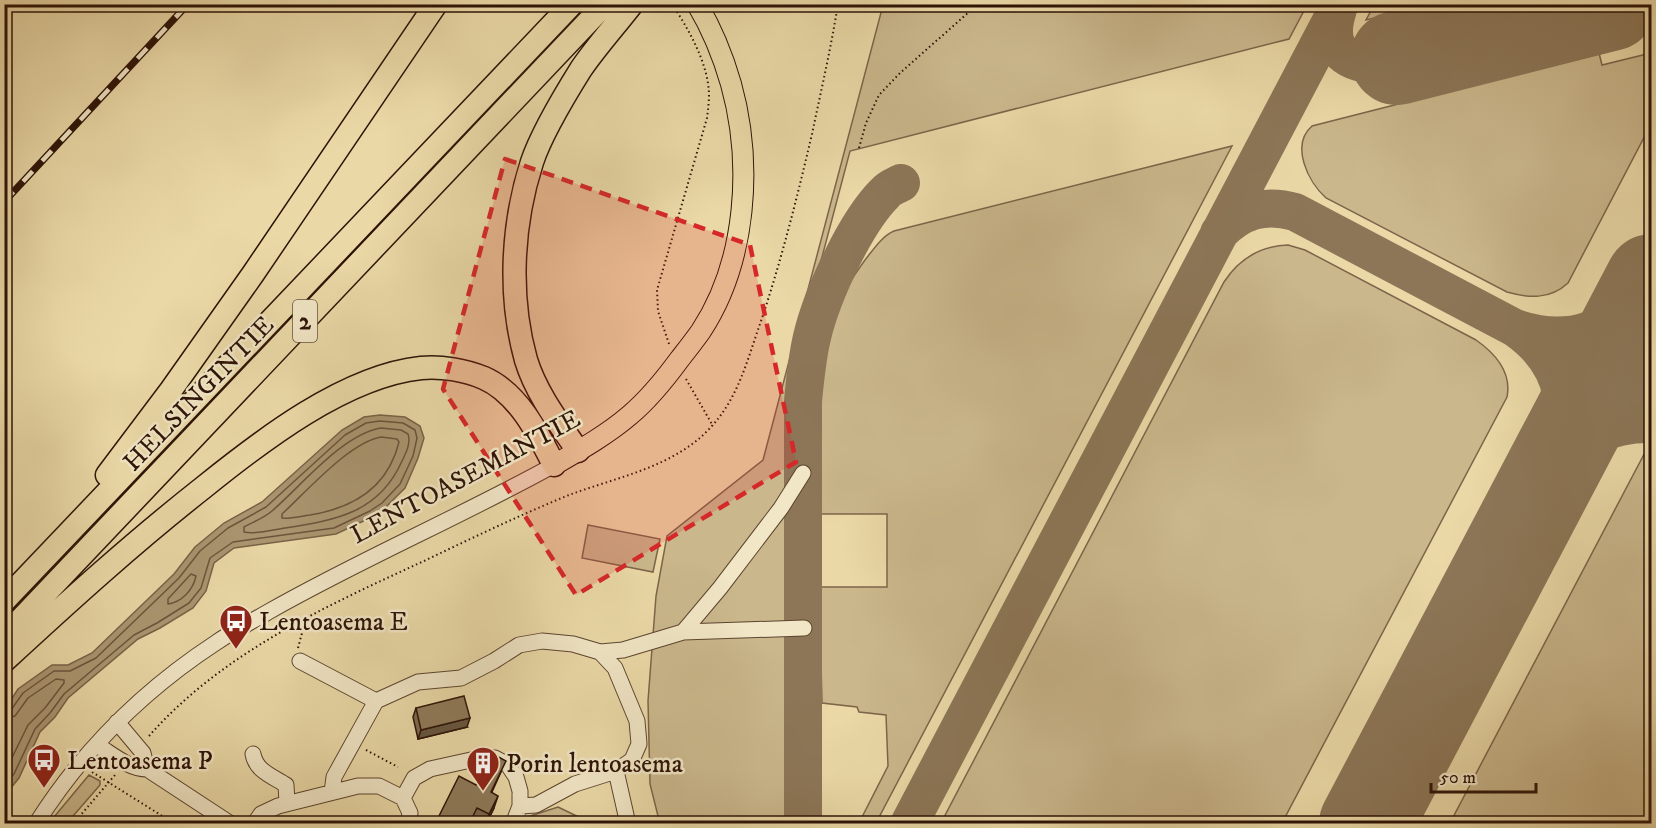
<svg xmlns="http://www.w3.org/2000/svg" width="1656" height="828" font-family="'IM FELL DW Pica',serif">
  <rect width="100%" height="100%" fill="#ead9a7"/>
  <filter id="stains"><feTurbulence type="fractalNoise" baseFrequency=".00333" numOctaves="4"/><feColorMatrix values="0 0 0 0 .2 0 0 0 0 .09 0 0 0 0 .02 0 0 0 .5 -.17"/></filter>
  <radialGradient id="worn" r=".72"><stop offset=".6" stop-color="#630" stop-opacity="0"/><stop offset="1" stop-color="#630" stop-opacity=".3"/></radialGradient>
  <path fill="#cab78c" stroke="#7c654a" stroke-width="1.5" d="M883 5H1307L1289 39 850 151 793 367 789 403 788 724 785 751 787 823 660 824 650 784 648 701 656 596 667 536 763 460Z
    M1374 5V4L1431 5 1366 20Z
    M1599 53 1602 65 1651 53V124L1568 283C1550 300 1528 298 1507 292L1326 198C1308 182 1290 145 1312 126Z
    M1232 146 876 823H859L888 766 886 715 859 712 857 707 822 703 819 587H887V514H819C819 446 812 367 839 304 845 288 855 274 865 260 873 250 882 236 894 231Z
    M1288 245 1305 250 1476 340C1496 354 1512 372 1507 397L1282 823H941L1224 282C1239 259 1261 246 1288 245Z
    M1651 441V823H1450Z
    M588 525 660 539 653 572 582 558Z
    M89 775 100 781V785L67 823H49Z
    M558 807 591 823H529L521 819Z"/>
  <path fill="#aa9671" stroke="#786247" stroke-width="1.5" d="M380 415 405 417 420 426 424 438 418 458 405 488 386 507 372 517 336 534 234 548 214 563 206 591 193 608 160 628 138 639 68 698 55 717 40 732 19 778 5 795V709L18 689 52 665H68L92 653 174 574 195 547 224 523 262 502 342 430 364 417Z"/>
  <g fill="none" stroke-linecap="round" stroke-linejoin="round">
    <path stroke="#6c543c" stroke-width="1.5" d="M381 428 401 430 408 434C411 443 406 453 402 461 379 513 336 520 285 528 272 530 255 535 244 532V527C253 522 264 518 272 511 301 486 343 434 381 428Z
      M381 437 397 439 399 442C388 487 354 508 310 515 301 516 290 519 282 518V514C306 492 350 442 381 437Z
      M191 574 196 576C193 590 182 602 168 604V599Z
      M4 712 11 710 23 693 54 671H70L96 658 179 578 200 551 228 528 266 507 345 435 366 423 380 421 403 423 415 430 417 438 413 456 400 484 382 503 370 511 334 528 233 542 210 558 201 588 189 603 157 623 134 635 64 694 50 713 35 729 14 774 4 785
      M4 719 15 716 28 698 56 679 64 680V683L45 708 28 725 4 774"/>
    <path stroke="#8c7657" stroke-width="38" d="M1338 9C1328 41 1336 60 1372 65
      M1219 233C1241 211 1264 203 1295 212L1515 328C1571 367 1572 418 1548 477
      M1648 287C1637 325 1632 361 1652 396
      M1515 328C1571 347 1609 330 1648 287
      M1551 474C1577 440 1608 423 1652 424
      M803 824V401C805 380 807 358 812 337 822 295 855 223 885 193 889 188 895 186 901 183
      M909 824 1340 4"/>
    <path stroke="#8c7657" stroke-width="94" d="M1397 58 1610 4
      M1366 824 1652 281"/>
    <g stroke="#5c442f" stroke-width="17">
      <path id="minor" d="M683 632 804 628
        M600 652 623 650 683 632 720 588 781 508 803 473
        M300 661 376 701
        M117 722 143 753 147 769
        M97 745C112 754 129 769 147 769L231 824
        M253 754C256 771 272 776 286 785L287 803
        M616 771 628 824
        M332 792 334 777 376 701 418 682 461 678 494 661 519 645 542 641 573 644 600 652 615 668 637 721 639 744 632 760 616 771 575 784 536 805 520 806
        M403 798 414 778 430 769 480 758H495L508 765 516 777 520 791V806L513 824
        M36 824C82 751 145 689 217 642 233 631 251 622 268 612 361 559 460 517 554 465
        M254 824 261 814 278 806 358 786H379L403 798 410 813 408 824"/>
    </g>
    <g stroke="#2d1307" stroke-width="22">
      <path id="major" d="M554 465C580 450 608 434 630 415 649 399 665 379 679 360 686 351 694 341 701 331 747 261 753 163 731 84 723 56 712 29 697 4"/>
    </g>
    <g stroke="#2d1307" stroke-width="25">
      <path id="highway" d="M578 451C559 423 536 393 526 360 508 296 512 224 532 162 541 135 566 93 581 69 596 47 615 26 632 4
        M107 475 171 390 253 274 436 4
        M4 601 572 4
        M4 637 605 4
        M4 661C69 601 134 542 204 487 261 441 345 376 421 368 441 366 465 370 484 378 518 393 538 433 554 465"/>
    </g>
    <path stroke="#2d1307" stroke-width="2" stroke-dasharray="1.5 3" stroke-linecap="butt" d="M859 148 866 123 879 95 900 73 978 4
      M669 344 658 311 657 290 707 118C708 110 709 102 709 94 708 63 689 30 672 4
      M686 379 713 426
      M298 648 306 618
      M149 736C222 653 326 606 424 561 472 538 520 515 569 495 617 477 675 467 711 427 738 398 747 361 760 324 781 262 797 198 812 134 821 91 831 48 838 4
      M366 750 398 767
      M92 772 175 824
      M73 824 115 775"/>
    <use href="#minor" stroke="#f1e6c6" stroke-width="15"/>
    <use href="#major" stroke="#ead9a7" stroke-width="20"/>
    <use href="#highway" stroke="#ead9a7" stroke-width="22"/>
    <g stroke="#2d1307" stroke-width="7">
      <path id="rail" d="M4 202 188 4"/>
    </g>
    <use href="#rail" stroke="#f1e6c6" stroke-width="4.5" stroke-dasharray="14" stroke-linecap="butt"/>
  </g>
  <path fill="#7b694d" stroke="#2d1307" stroke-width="1.5" d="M416 708 467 727 418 739 413 717Z
    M501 772 492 792 494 808 486 824H479L473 820 471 824H435L476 785Z"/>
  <path fill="#64553f" stroke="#2d1307" stroke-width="1.5" d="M470 718 467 727 418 739 421 730Z
    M498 796 494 808 486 824 489 814Z"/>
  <path fill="#8f7a5a" stroke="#2d1307" stroke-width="1.5" d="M464 696 470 718 421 730 416 708Z
    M491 756H497L506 761 491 792 498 796 489 814 477 808 469 824H435L459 776 476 785Z"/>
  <path fill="#d62828" fill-opacity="0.2" stroke="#d62828" stroke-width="4.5" stroke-dasharray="12 8" stroke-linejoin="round" d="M505 159 750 245 796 462 576 595 443 389Z"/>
  <defs>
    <g id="bus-pin" transform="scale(1.725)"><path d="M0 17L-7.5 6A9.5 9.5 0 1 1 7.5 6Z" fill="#8f2418" stroke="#f1e6c6"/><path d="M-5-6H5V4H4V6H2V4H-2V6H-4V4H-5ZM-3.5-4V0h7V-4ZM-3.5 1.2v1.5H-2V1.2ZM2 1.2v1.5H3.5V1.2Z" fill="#fff"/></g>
    <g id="building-pin" transform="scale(1.725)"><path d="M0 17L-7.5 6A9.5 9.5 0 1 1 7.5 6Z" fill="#8f2418" stroke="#f1e6c6"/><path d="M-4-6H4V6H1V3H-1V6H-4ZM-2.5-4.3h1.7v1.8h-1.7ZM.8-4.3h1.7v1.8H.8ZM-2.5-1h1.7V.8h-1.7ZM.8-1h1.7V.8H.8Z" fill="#fff"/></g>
  </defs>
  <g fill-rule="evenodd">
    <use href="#bus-pin" x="236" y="621"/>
    <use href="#bus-pin" x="44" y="760"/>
    <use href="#building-pin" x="483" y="763"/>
  </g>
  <g text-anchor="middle" stroke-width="5" stroke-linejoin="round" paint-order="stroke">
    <rect fill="#f1e6c6" stroke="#685240" stroke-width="1.5" x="293" y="300" width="24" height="42" rx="4.5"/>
    <g font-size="24" font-weight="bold" fill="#2d1307">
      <text x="305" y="329">2</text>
    </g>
    <g font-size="26" fill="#2d1307" stroke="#f1e6c6">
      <text transform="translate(198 393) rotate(-46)" y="9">HELSINGINTIE</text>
      <text transform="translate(465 476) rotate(-28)" y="9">LENTOASEMANTIE</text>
    </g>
    <g font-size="26" fill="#2d1307" stroke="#f1e6c6" text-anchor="start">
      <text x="259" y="630">Lentoasema E</text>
      <text x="67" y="769">Lentoasema P</text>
      <text x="506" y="772">Porin lentoasema</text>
    </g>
  </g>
  <rect width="1656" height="828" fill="none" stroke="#ead9a7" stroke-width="24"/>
  <rect x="6" y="6" width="1644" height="816" fill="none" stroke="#2d1307" stroke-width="3"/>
  <rect x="12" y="12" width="1632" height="804" fill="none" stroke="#2d1307" stroke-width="1.5"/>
  <path d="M1431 783v9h105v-9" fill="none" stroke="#2d1307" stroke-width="3"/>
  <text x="1440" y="783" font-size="18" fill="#2d1307" stroke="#f1e6c6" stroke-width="4.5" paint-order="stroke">50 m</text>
  <rect width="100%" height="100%" filter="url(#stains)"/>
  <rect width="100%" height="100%" fill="url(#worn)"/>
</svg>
